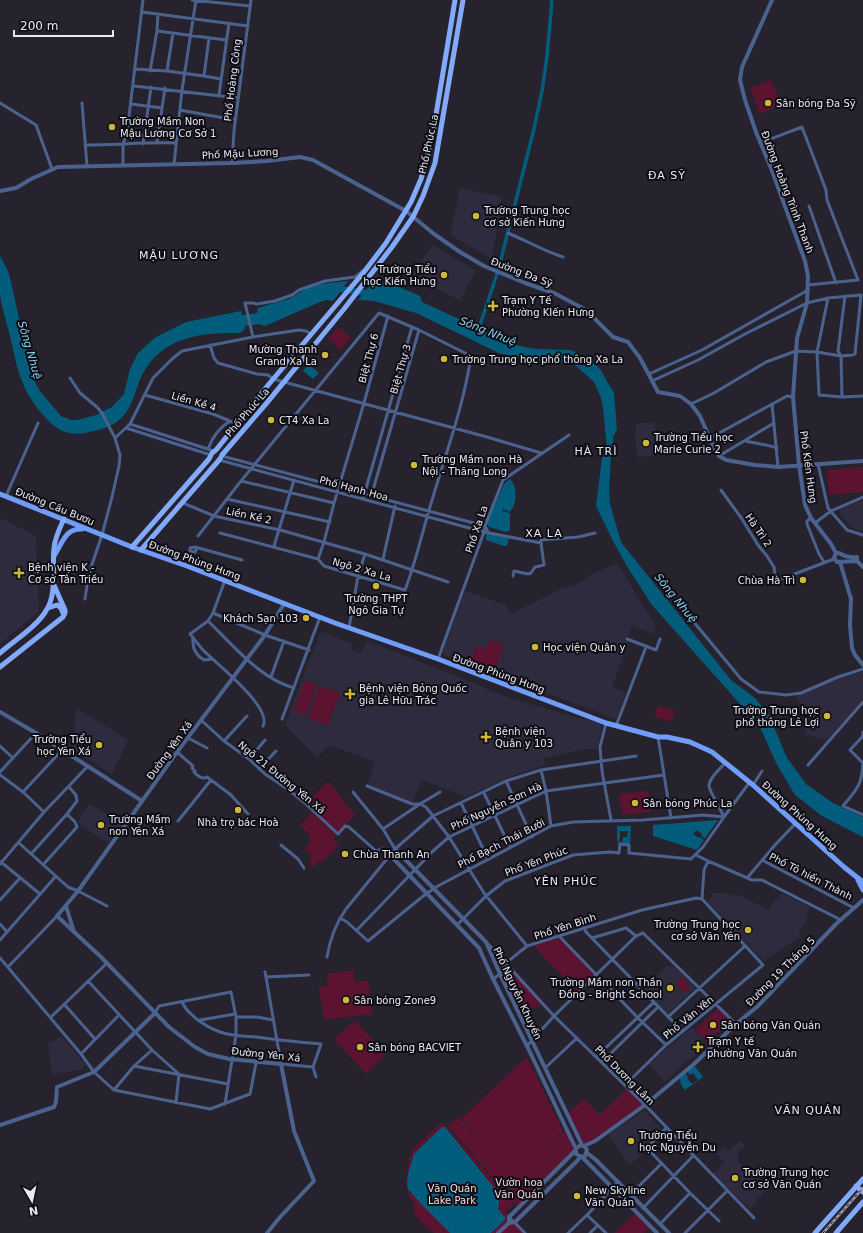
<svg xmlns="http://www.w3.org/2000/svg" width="863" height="1233" font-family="'DejaVu Sans',sans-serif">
  <rect width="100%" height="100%" fill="#26232f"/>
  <path fill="#2f2b3e" d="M460 188 502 197 492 259 450 235Z
    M432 244 476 271 460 300 411 278Z
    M655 422 657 455 637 457 635 431 636 430V424Z
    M863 500V530L861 531 850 527 838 510Z
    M0 518 36 536 39 611 0 644Z
    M617 563 656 627 654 634 632 626 627 639 629 640 612 687 626 693 616 719 442 654 465 591 506 605 510 614 563 588 576 585 578 583 588 579V576Z
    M321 631 352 644 350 649 362 653 366 641 416 660 512 699 602 724 598 749H586L544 758 545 765 517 774 466 797 422 780 412 804 367 786 375 762 329 745 317 757 285 725Z
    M863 671V699L858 705 826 741 824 737 820 739 807 735 804 730 810 726 796 696 838 679Z
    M76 708 128 740 112 774 73 750Z
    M89 804 122 823 120 827H114L111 832 113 835 108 843 78 823Z
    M712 893H725L735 896 736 894 769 910 775 899 778 900 781 893 810 907 806 915 809 917 799 933 801 937 795 940 764 961 707 902 712 897Z
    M672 965 694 986V989L669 1013H667L645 991 646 986 667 966Z
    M692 1027 703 1040 692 1048 697 1054 681 1066V1067L665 1081 649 1064Z
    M60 1035 86 1065 80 1070 52 1074 48 1042 54 1041Z
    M644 1110 662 1130 642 1147 646 1150 630 1165 608 1135Z
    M741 1140 745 1146 739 1150 737 1160 765 1190 750 1209 713 1174 725 1162 716 1154 724 1146 728 1152Z"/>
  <path fill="#5c1330" d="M771 80 781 105 760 114 750 88Z
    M338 327 351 337 340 350 328 339Z
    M863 467V492L829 495 827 470Z
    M490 640 504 645 495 670 470 661 476 646 486 649Z
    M305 680 317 685 305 715 293 711Z
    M319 686 340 693 328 725 308 718Z
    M658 705 675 711 671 722 654 716Z
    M328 781 355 815 338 832 321 816 315 812 317 811 308 802Z
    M648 791 650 812 622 815 619 794Z
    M312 812 336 835 333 840 339 846 322 862 318 861 314 867 309 864 312 855 305 850 311 841 309 839 311 836 300 826Z
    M560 937 597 975 578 993 533 945Z
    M506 964 542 1004 520 1015 501 974Z
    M353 970 355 982 368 981 372 1014 324 1020 319 987 328 985 327 974Z
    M682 977 691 987 684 993 675 983Z
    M719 1008 731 1021 706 1042 695 1029Z
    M355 1020 386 1054 366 1074 334 1039Z
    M527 1057 563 1131 541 1151 566 1130 575 1149 518 1207 448 1126 458 1116 481 1141 462 1118Z
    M628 1088 644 1105 595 1141 585 1145 568 1113 584 1099 600 1115Z
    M442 1122 514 1204 506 1211 515 1223 524 1233H434L429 1230 417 1217 414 1211V1202L409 1196 406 1181 410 1156 414 1148Z
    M636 1212 650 1227 644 1233H615Z"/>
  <path fill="#025c7b" d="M0 256 8 271 11 282 32 377 40 391 61 416 71 420H78L96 415 112 407 124 394 130 369 138 353 156 337 186 322 241 311 242 315 257 313 258 308 261 307 289 299 306 289 318 285 328 283 348 281 333 301 327 300 320 302 265 326 259 324 245 326V329L240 333C198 332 156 338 139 382 133 398 131 412 115 423 109 427 100 430 93 431 83 434 72 435 63 431 48 425 30 400 24 386 17 371 14 352 10 336 7 323 2 309 0 295 0 282 0 268 0 256Z
    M374 280 397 286 420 296 422 302 470 324 510 344 536 349 571 350 591 361 600 369 614 393 617 429 613 438 614 454 611 457 609 491 610 504 621 542 731 680 755 698 769 715 787 758 806 784 833 803 863 817V837L822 816 795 795 776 763 760 727 752 713 741 705 652 605 628 568 613 541 596 506 602 458 607 450 603 407 601 398 594 382 576 366 569 363 533 361 499 353 416 313 374 301 358 300Z
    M308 364 319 373 313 379 303 371Z
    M510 479C518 487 517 503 510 512L503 509 502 511 510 513V530L506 532 489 527 487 523 504 484Z
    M488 533 509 538 507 546H504L486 540V535Z
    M718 820 705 838 701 836 702 834 697 830 693 834 699 838 700 837 704 840 697 850 653 836V825Z
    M617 826H631L630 845 622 843 623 837H627L628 831H620V837L619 844 617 839Z
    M694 1065 703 1077 685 1090 681 1085 680 1078 685 1073 688 1077 687 1078 692 1084 698 1080 693 1073 690 1075 687 1071Z
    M442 1127H445L500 1195 498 1209 505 1217V1220L491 1233H450L421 1204 408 1189 407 1184 408 1174 414 1154Z"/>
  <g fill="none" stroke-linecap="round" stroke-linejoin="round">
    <path stroke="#025c7b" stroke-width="3.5" d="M479 328 498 271 534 129 542 91 547 56 552 0"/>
    <path stroke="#025c7b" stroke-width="6" d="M336 289H340L372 294"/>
    <path stroke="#4b628e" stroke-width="3" d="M192 0 250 6
      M142 12 248 26
      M157 31 226 40
      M135 69 167 71 204 76 221 79
      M150 71 157 31 158 14
      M167 71 173 33
      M204 76 209 38
      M134 86 238 98
      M219 95 229 23
      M0 103 36 125 52 169
      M82 103 87 166
      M131 104 162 108
      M180 110 235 120
      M127 133 158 138
      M157 142 165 88
      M760 143 802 127 826 190 827 200 858 280 808 285
      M143 144 151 87
      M85 145C115 145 145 142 175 143
      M232 163 234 131 251 0
      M174 164 182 90 196 0
      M123 165V144L127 133 143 0
      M809 206 836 283
      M508 233C527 241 544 251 563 257
      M828 298 817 352 819 395 842 397 863 396
      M253 337 245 303H253L257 304 275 301 292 295 299 290 325 281 355 277 365 269
      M210 345 214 358 218 363 257 374 268 375 273 379 487 437 541 453
      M649 374 702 350 808 290
      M70 378 80 393 97 407 102 413 115 438 120 455 119 466 112 497 102 535 89 573 85 599
      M652 381 698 360 745 334 807 303 828 298 861 295 855 354 853 355 841 356 817 352 796 351 766 362 714 393 691 404
      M145 395 213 414 237 424
      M842 397 841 356 838 351 845 296
      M772 404 778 467
      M130 424 214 451
      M126 428 211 455
      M115 438 130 424 153 378 172 359 182 351 253 337 299 330 306 331 311 334
      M710 438 787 396 793 397
      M746 441C756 444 767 444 777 448
      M208 449C212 438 220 427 230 421
      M222 456 485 526 488 532
      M719 456 774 423
      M219 460 484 532 541 543V540L578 537 595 533
      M818 464 828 508 847 530 863 535
      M241 481 334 503
      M721 490 742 519 758 545 767 556 774 567 776 581 834 559
      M6 496 38 423
      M371 497 419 330
      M227 499 330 522
      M363 499 412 327
      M183 503 214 516 280 530 365 554 448 582
      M811 518 807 521V524L819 554 824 562
      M815 523 831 511 863 497
      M220 533 318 559
      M198 536 241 481 379 313 419 330 471 356C464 404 447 450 433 497 423 528 417 559 405 590L324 566 318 559
      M274 546 294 480
      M197 548 195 552 190 551V548L195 547 242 560
      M318 559 324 542 334 503 364 403 388 316
      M383 559 395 506
      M513 576 514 571 528 574 531 573 535 567 544 565 541 543
      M225 580 213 613 208 621 190 634C195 640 199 646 204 651 216 663 273 708 263 726
      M213 613 265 635 309 650
      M688 615 741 679 759 692 786 695 801 693 838 677 863 669
      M208 621C233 645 259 678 294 688
      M349 628 358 576 365 554
      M193 638C192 648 195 655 204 660L213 659
      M627 639 656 650 660 639
      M438 659 484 532 485 526 503 480 569 435
      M271 677 284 641
      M282 719 320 617
      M201 720 224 741 249 759 265 774 289 790 305 803 338 834 345 826 349 827 376 851 383 849 390 855
      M606 723 600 747 602 771 611 820
      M616 726 646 647
      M863 732V736L850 750 863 763C862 785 857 789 843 806L863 815
      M658 737 671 818
      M188 738 207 748
      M224 741 247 716
      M0 746 13 758
      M177 752 193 766 192 768 195 771 194 772C198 776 202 780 207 777L231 795 248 814
      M249 759 265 740
      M808 765 863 702
      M259 769 276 751
      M541 770 546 791 551 826
      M0 772 36 733
      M0 775 23 792 44 812
      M506 781 532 837
      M753 785 762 771
      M367 786 412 804H420L426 807 449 837 484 893 527 946 642 910 696 898 702 899
      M23 792 63 749
      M353 792 383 829 395 849
      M484 793 510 847
      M461 803 488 859
      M178 821 211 780
      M383 829 420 804 440 792
      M19 843 68 887 78 891 107 906
      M281 845 298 859 304 868
      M31 854 67 814 77 801 76 795 69 787
      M696 855 708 861 752 880H762L841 920
      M762 860 854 908
      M1 862 40 894
      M0 864 44 812 88 766
      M43 865 77 827 75 822 67 814
      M747 878 775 845 795 824
      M702 899 704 870 708 861
      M0 900 20 878
      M340 918 347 922 368 941 422 897 436 887 551 826 573 822 643 820 703 815 724 817C721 810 709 790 709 786 709 778 720 769 725 763
      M0 924 7 932
      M457 925 486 896 505 881 573 855 610 852 619 853 620 844 629 845V853L691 859 703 847 724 817 749 783
      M584 927 586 932 682 1031
      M357 930 433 851 449 837 546 791 664 775
      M560 937 638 1018 666 1045
      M592 938 626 928 636 936
      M0 940 56 876
      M488 944 554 1016 645 1105 754 1218
      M327 957C330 939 336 923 346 909L395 849 433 816 506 781 541 770 636 756
      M0 958 81 1054 94 1072 114 1090 210 1109 250 1094 256 1063
      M788 966 794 969
      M8 967 57 916
      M266 977 309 975
      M493 979 500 974 506 963 527 946
      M88 981 152 1050 179 1074
      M182 1002C188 1015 206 1027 220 1032 231 1036 244 1036 256 1037 278 1040 299 1042 321 1044L313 1067 281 1064C276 1035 271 1006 266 977L265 972
      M64 1004 95 1039
      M155 1013 159 1006 231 992 236 1017V1035L225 1104
      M51 1017 107 963
      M236 1017H257L273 1020
      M668 1017 745 946
      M200 1020 235 1014
      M527 1046 554 1016 636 936 643 933 736 1024
      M81 1054 119 1015
      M596 1057 654 1002
      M602 1062 658 1007
      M134 1066 228 1084
      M313 1067 316 1077
      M545 1068 577 1038
      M625 1085 666 1045 763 965 702 899
      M114 1090 134 1066 152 1050
      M176 1103 179 1074
      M690 1193 719 1221
      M630 1195 661 1164
      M643 1208 693 1156
      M587 1215 606 1233
      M509 1217 525 1233
      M660 1224 690 1193 647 1148 666 1128
      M568 1233 587 1215 617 1183
      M590 1233 598 1225
      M685 1233 727 1191"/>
    <path stroke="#4b628e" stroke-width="4" d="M772 0 742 67 740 80 745 100 756 132 771 168 805 261 808 276 807 303 797 338 793 397 799 465 805 505 811 518 831 544 836 553
      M0 191 16 188 31 179 58 167 232 163 267 161 300 157 313 160 406 211 434 234 460 252 484 266 525 283 554 293 586 310 613 337 628 342 640 358 658 392 680 396 691 404 700 416 715 450 719 456 726 460 755 465 778 467 863 461
      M836 553H839C844 556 851 558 857 557V561L863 567
      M836 553 834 558 837 562 857 561
      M840 562 851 599 850 625 852 648 855 655 863 665
      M0 712 36 733 142 801
      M395 849 486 942 500 974 582 1145
      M390 855 479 948 493 979 528 1048 576 1149
      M66 906 74 932
      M0 1125 54 1107 56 1102 57 1087 94 1072 155 1013
      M584 1146 595 1141 645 1105 694 1064 736 1024 758 1006 836 924 863 900
      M587 1153 596 1160 669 1233
      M582 1157 585 1156 587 1150 585 1147 581 1145 576 1148V1154L582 1157 590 1165 657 1233
      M509 1223 515 1222 577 1161 580 1157
      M267 1233 281 1216 314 1181 294 1131 281 1064 229 1059 208 1054 195 1047 169 1027 101 957 57 916 78 891 177 752 265 635 284 604
      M498 1233 509 1223V1217L576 1150"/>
    <path stroke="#6f9df9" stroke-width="5" d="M0 494 132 547 187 566 335 623 438 659 606 723 658 737H667L690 742 712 752 753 785 844 867 863 882
      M54 556C62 544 65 528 82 529
      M858 880 863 890"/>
    <path stroke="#82aafa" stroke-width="5" d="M132 547 209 459 212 453 216 450 269 384 364 272 386 243 411 202 421 179 432 139 455 0
      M141 550 220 459 222 455 265 405 344 309 392 247 413 217 423 196 435 163 463 0
      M48 608 57 605 61 608 63 613
      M0 653C15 640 38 626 47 609 57 593 52 567 54 548 55 538 59 529 64 519
      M0 667 63 617 65 613V610L53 583
      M856 1186 863 1192
      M815 1233 863 1179
      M836 1233 863 1202"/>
    <g stroke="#a3a1ab" stroke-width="2.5">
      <path id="rail" d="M823 1233 863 1188"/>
    </g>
    <use href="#rail" stroke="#0e0d13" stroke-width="1" stroke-dasharray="3" stroke-linecap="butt"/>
  </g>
  <g fill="#cfb837" stroke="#0e0d13" stroke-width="1.5">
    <circle cx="768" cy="103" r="4"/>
    <circle cx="112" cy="127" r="4"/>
    <circle cx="476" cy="216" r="4"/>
    <circle cx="444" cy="275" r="4"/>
    <path d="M491 300h4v4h4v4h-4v4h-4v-4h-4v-4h4z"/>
    <circle cx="325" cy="355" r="4"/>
    <circle cx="444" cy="359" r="4"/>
    <circle cx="271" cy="420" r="4"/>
    <circle cx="646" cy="443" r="4"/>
    <circle cx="414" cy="465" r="4"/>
    <path d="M17 567h4v4h4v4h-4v4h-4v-4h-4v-4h4z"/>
    <circle cx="803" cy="580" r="4"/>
    <circle cx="376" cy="586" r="4"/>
    <circle cx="306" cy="618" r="4"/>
    <circle cx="535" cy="647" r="4"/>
    <path d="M348 688h4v4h4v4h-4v4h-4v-4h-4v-4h4z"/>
    <circle cx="827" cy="716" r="4"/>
    <path d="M484 731h4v4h4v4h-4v4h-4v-4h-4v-4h4z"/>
    <circle cx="99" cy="745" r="4"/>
    <circle cx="635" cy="803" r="4"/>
    <circle cx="238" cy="810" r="4"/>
    <circle cx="101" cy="825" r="4"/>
    <circle cx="345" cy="854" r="4"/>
    <circle cx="748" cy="930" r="4"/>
    <circle cx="670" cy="988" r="4"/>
    <circle cx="346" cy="1000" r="4"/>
    <circle cx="713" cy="1025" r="4"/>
    <circle cx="360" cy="1047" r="4"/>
    <path d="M696 1041h4v4h4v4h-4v4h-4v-4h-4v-4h4z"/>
    <circle cx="631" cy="1141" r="4"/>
    <circle cx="735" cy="1178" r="4"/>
    <circle cx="577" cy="1196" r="4"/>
  </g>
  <g text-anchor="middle" stroke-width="4" stroke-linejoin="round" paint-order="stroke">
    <g font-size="10" fill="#eae9f2" stroke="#0e0d13">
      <text transform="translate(232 80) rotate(-83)" y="4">Phố Hoàng Công</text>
      <text transform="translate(428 144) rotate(-78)" y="4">Phố Phúc La</text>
      <text transform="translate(240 153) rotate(-3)" y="4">Phố Mậu Lương</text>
      <text transform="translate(788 192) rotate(69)" y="4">Đường Hoàng Trình Thanh</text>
      <text transform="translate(522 272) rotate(21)" y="4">Đường Đa Sỹ</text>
      <text transform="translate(368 358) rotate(-75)" y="4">Biệt Thự 6</text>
      <text transform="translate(400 369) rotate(-74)" y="4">Biệt Thự 3</text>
      <text transform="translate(194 401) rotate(16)" y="4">Liền Kề 4</text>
      <text transform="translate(247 412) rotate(-49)" y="4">Phố Phúc La</text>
      <text transform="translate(809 467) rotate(82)" y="4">Phố Kiến Hưng</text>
      <text transform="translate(354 488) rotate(15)" y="4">Phố Hạnh Hoa</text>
      <text transform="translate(55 506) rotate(22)" y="4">Đường Cầu Bươu</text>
      <text transform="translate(249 515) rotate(12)" y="4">Liền Kề 2</text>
      <text transform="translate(476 529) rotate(-71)" y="4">Phố Xa La</text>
      <text transform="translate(759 530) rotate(56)" y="4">Hà Trì 2</text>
      <text transform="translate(195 560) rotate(20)" y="4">Đường Phùng Hưng</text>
      <text transform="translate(362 569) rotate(16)" y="4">Ngõ 2 Xa La</text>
      <text transform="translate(499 673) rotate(20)" y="4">Đường Phùng Hưng</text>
      <text transform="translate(169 750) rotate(-54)" y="4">Đường Yên Xá</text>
      <text transform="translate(282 777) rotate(39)" y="4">Ngõ 21 Đường Yên Xá</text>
      <text transform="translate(496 806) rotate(-25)" y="4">Phố Nguyễn Sơn Hà</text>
      <text transform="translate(800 815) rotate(42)" y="4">Đường Phùng Hưng</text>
      <text transform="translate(501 843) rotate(-27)" y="4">Phố Bạch Thái Bưởi</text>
      <text transform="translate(536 861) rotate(-21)" y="4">Phố Yên Phúc</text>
      <text transform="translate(811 876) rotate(27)" y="4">Phố Tô hiến Thành</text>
      <text transform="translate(565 926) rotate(-18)" y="4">Phố Yên Bình</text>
      <text transform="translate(780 971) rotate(-45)" y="4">Đường 19 Tháng 5</text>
      <text transform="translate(518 993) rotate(65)" y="4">Phố Nguyễn Khuyến</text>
      <text transform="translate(688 1017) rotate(-39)" y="4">Phố Văn Yên</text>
      <text transform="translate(266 1054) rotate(6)" y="4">Đường Yên Xá</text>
      <text transform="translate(625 1075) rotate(45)" y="4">Phố Dương Lâm</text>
    </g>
    <g font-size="10" fill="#eae9f2" stroke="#0e0d13" text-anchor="start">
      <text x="776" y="107">Sân bóng Đa Sỹ</text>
      <text x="120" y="125">Trường Mầm Non<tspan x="120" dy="12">Mậu Lương Cơ Sở 1</tspan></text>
      <text x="484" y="214">Trường Trung học<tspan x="484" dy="12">cơ sở Kiến Hưng</tspan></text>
      <text x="436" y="273" text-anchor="end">Trường Tiểu<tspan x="436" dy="12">học Kiến Hưng</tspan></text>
      <text x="502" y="304">Trạm Y Tế<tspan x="502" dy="12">Phường KIến Hưng</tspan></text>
      <text x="317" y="353" text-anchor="end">Mường Thanh<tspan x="317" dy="12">Grand Xa La</tspan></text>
      <text x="452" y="363">Trường Trung học phổ thông Xa La</text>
      <text x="279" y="424">CT4 Xa La</text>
      <text x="654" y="441">Trường Tiểu học<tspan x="654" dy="12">Marie Curie 2</tspan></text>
      <text x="422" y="463">Trường Mầm non Hà<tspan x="422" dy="12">Nội - Thăng Long</tspan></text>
      <text x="28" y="571">Bệnh viện K -<tspan x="28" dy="12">Cơ sở Tân Triều</tspan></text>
      <text x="795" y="584" text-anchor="end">Chùa Hà Trì</text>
      <text x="376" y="602" text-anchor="middle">Trường THPT<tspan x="376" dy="12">Ngô Gia Tự</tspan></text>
      <text x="298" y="622" text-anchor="end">Khách Sạn 103</text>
      <text x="543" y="651">Học viện Quân y</text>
      <text x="359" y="692">Bệnh viện Bỏng Quốc<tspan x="359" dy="12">gia Lê Hữu Trác</tspan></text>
      <text x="819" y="714" text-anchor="end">Trường Trung học<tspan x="819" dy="12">phổ thông Lê Lợi</tspan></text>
      <text x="495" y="735">Bệnh viện<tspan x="495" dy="12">Quân y 103</tspan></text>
      <text x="91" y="743" text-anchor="end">Trường Tiểu<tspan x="91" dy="12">học Yên Xá</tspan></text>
      <text x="643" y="807">Sân bóng Phúc La</text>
      <text x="109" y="823">Trường Mầm<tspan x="109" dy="12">non Yên Xá</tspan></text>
      <text x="238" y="826" text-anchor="middle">Nhà trọ bác Hoà</text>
      <text x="353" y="858">Chùa Thanh An</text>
      <text x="740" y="928" text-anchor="end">Trường Trung học<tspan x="740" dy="12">cơ sở Văn Yên</tspan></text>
      <text x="662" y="986" text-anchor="end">Trường Mầm non Thần<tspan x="662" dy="12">Đồng - Bright School</tspan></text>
      <text x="354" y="1004">Sân bóng Zone9</text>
      <text x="721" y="1029">Sân bóng Văn Quán</text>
      <text x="707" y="1045">Trạm Y tế<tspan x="707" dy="12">phường Văn Quán</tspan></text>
      <text x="368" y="1051">Sân bóng BACVIET</text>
      <text x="639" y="1139">Trường Tiểu<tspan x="639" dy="12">học Nguyễn Du</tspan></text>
      <text x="743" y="1176">Trường Trung học<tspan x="743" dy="12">cơ sở Văn Quán</tspan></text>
      <text x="585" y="1194">New Skyline<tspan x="585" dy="12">Văn Quán</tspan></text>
    </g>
    <g font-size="10" fill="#f3dae0" stroke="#0e0d13">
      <text x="519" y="1186">Vườn hoa<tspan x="519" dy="12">Văn Quán</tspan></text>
      <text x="452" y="1192">Văn Quán<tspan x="452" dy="12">Lake Park</tspan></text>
    </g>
    <g font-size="11" letter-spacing="1" fill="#eae9f2" stroke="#0e0d13">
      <text x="667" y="179">ĐA SỸ</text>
      <text x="179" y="259">MẬU LƯƠNG</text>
      <text x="596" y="455">HÀ TRÌ</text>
      <text x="544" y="537">XA LA</text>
      <text x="566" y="885">YÊN PHÚC</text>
      <text x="808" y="1114">VĂN QUÁN</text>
    </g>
    <g font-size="11" font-style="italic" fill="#8bd0f2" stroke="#0e0d13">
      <text transform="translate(488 331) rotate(22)" y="4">Sông Nhuệ</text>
      <text transform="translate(30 350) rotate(74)" y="4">Sông Nhuệ</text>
      <text transform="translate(676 598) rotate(51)" y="4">Sông Nhuệ</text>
    </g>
  </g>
  <g transform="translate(32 1201) rotate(171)" stroke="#0e0d13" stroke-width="3" paint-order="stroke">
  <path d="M0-3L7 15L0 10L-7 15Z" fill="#eae9f2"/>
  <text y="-6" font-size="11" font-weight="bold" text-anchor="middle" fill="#eae9f2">N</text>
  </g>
  <path d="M14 30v6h99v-6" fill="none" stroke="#eae9f2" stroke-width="2"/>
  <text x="20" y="30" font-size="12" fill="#eae9f2" stroke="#0e0d13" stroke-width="3" paint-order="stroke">200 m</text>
</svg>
